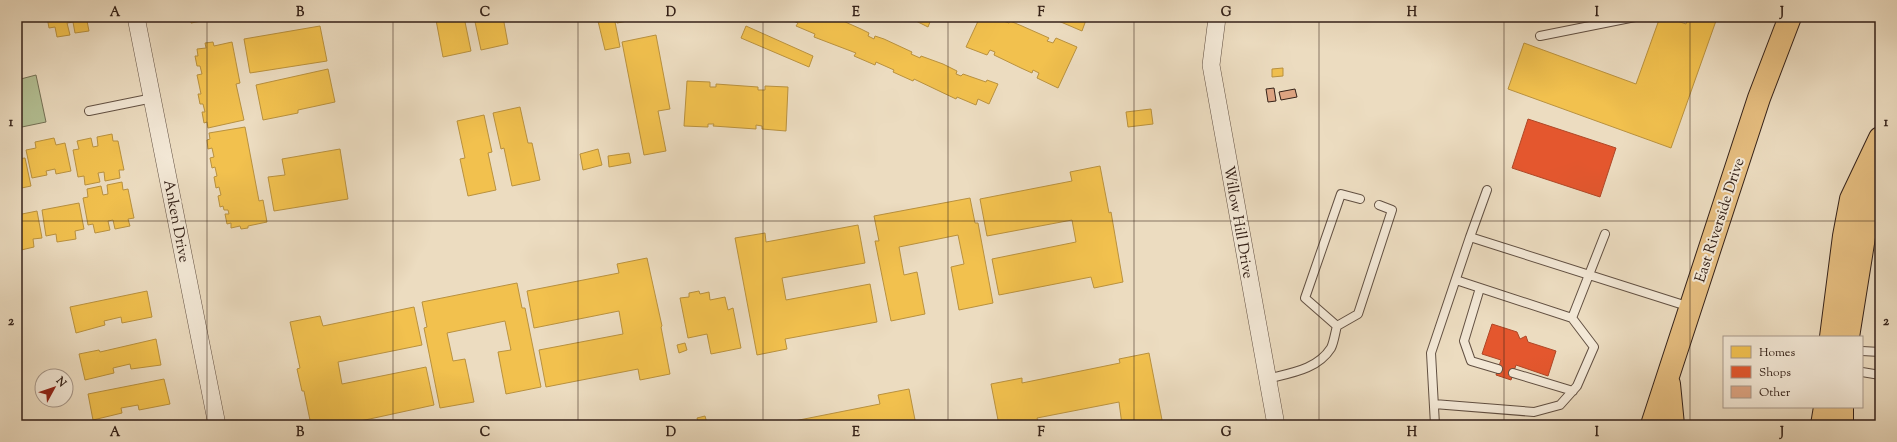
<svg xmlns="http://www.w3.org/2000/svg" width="1897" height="442" font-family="'Sorts Mill Goudy',serif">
  <rect width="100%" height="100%" fill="#ecdcc0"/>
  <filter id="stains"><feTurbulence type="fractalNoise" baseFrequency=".005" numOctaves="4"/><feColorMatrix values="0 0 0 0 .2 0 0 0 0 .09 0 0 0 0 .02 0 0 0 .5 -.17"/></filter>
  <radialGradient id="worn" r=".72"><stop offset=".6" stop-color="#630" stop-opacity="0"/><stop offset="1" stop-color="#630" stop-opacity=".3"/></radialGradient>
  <path fill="#b4c195" stroke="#747156" d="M36 75 46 122 17 128V80Z"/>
  <path fill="#f2c14e" stroke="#b9913e" d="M47 17H93V20L87 21 89 31 75 33 73 22 67 23 70 35 57 37 55 27 49 28Z
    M190 17H223L191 23Z
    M430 17H464L471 51 443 57 436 20 431 21Z
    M474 17H503L508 44 481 50Z
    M597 17H614L620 47 605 50Z
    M616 17H648L617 23Z
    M787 17H827L833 19 834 17 861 29 869 33 868 36 874 39 875 36 884 39 912 52 911 54 920 58 921 56 943 64 957 71 956 74 961 76 963 74 986 82 987 80 998 84 989 104 978 99 976 105 957 97 956 99 914 79 913 81 893 72 894 70 876 62 875 65 854 56 856 53 814 37 815 34 796 26 798 23 786 18Z
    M908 17H932L928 27Z
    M980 17H1005L1003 21 1009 23 1010 21 1022 26 1049 38 1047 41 1053 43 1056 38 1077 47 1058 88 1037 78 1039 73 1033 70 1032 73 1021 68 994 55 995 52 990 50 987 55 966 47Z
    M1049 17H1080L1086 20 1082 31Z
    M1660 17H1666L1686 24 1689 17 1717 18 1671 148 1508 89 1524 43 1636 84Z
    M320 26 327 61 250 73 244 39Z
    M746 26 813 56 809 67 741 38Z
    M656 35 670 109 658 111 666 151 644 155 622 42Z
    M213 42 214 46 232 42 240 83 236 84 244 120 208 128 207 122 204 123 202 112H205L203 104H200L198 94H201L197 75 202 74 200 66H197L195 56H198L197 49 206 48 205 43Z
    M1283 68V76L1272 77V69Z
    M328 69 335 102 298 110V113L263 120 256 85Z
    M687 81 710 82V87H716V84L758 87V90H765V86L788 87 786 131 762 129V126L756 125V129L713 126 714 124H708V127L684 126Z
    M520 107 528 143H532L540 180 512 186 504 148 501 149 493 113Z
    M1151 109 1153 124 1128 127 1126 112Z
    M484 115 492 152 488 153 496 190 468 196 460 159 465 158 457 121Z
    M245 127 259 201 263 200 267 222 248 226V228L241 229 240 226 231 228V223L227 224 225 214H229L228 210H224L223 206 220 207 218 196 221 195 219 187 216 188 214 177 217 176 215 167 212 168 210 158 214 157 212 148 208 149 207 140 210 139 209 133Z
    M112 134 113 141H118L124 170H119L120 178 105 181 104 172 98 173 100 182 85 185 84 176 78 177 73 150 79 149 77 141 91 138 93 147 98 146 97 137Z
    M54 138 56 145 65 143 71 171 56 174 55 169 46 171 47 175 32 178 26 150 36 148 35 142Z
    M340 149 348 199 274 211 268 177 285 175 282 159Z
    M598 149 602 165 583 170 580 154Z
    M629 153 631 163 609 167 608 156Z
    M25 158 31 186 17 189V159Z
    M1100 166 1109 213 1111 212 1123 282 1094 288 1091 277 999 295 992 259 1076 242 1072 220 987 236 980 199 1072 181 1070 172Z
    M122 182 123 190 128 189 134 218 128 219 130 226 115 229 113 220 108 221 110 230 95 233 93 224 88 225 83 198 88 197 87 189 101 186 103 195 108 194 107 185Z
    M970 198 975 223H978L993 303 959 310 951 267 964 264 958 235 899 247 904 275 917 272 925 314 891 321 875 241H879L874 216Z
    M79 203 84 229 75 231 76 239 57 242 56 234 46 236 42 210Z
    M37 211 42 238 33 239 34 247 17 251V215Z
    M858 225 865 263 782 278 786 300 870 284 877 322 785 339 787 349 757 355 735 238 765 233 766 242Z
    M647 258 662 326 661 327 670 374 640 380 638 369 546 387 539 350 623 334 619 311 534 328 527 291 619 273 617 264Z
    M517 283 522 308H525L541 387 506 394 498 352 511 350 505 321 447 333 453 361 465 359 474 402 440 408 424 328 427 327 422 302Z
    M147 291 152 317 122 323 121 317 104 321 105 325 76 333 70 307Z
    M699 291 700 294 709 292 710 300 725 297 728 310 733 308 741 348 711 354 707 334 688 338 680 298 689 297V293Z
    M414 307 422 345 338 362 342 384 426 367 434 405 342 425H311L304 391H302L297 369 300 368 290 322 320 316 323 326Z
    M156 339 161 365 131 369 130 364 113 368 114 373 85 380 79 354 99 350 100 352Z
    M685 343 687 350 679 353 677 345Z
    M1149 353 1163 425H1122L1119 402 1037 418 1039 425H999L991 384 1022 378V383L1120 363 1119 359Z
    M164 379 170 404 139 410 138 405 121 408 122 413 93 420 88 394Z
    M909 389 916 425H789V422L880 404 878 395Z
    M705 416 707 423 699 425 697 418Z
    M775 421 776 425H753Z"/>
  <path fill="#e4572e" stroke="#af4727" d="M1528 119 1616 148 1600 197 1512 168Z
    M1492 324 1517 332 1520 339 1526 336 1528 342 1556 351 1548 376 1516 365 1511 380 1496 375 1501 360 1482 354Z"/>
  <path fill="#dda482" stroke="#342118" d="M1274 88 1276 101 1268 102 1266 89Z
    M1295 89 1297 97 1281 100 1279 92Z"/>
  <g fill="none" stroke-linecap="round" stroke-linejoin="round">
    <g stroke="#625042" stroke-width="10">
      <path id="service" d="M1540 36 1635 17
        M89 111 153 98
        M1360 199 1341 194 1305 298 1337 326 1358 314 1392 210 1379 205
        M1470 237 1487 190
        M1480 288 1464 341 1471 361 1498 369
        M1572 318 1605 234
        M1862 351 1880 352
        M1862 372 1880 375
        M1513 373 1573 391
        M1267 379C1290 373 1317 370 1331 348 1334 342 1335 333 1337 326
        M1434 404 1534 412 1560 405 1577 386 1594 347 1572 318 1456 280
        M1435 425 1431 353 1470 237 1690 307"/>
    </g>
    <g stroke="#625042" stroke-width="18">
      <path id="minor" d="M136 17 217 425
        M1217 18 1211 65 1276 425"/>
    </g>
    <g stroke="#342118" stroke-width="24">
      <path id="primary" d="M1831 337 1844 236 1851 199 1880 138
        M1848 337 1876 162
        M1669 384 1673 425
        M1652 425 1759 98 1790 17
        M1822 425 1825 407
        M1842 425V407"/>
    </g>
    <use href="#service" stroke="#f3e8d6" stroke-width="8"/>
    <use href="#minor" stroke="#f3e8d6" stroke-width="17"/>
    <use href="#primary" stroke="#e6be80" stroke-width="22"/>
  </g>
  <path fill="none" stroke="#342118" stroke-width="1" stroke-opacity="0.55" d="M207 17V425M393 17V425M578 17V425M763 17V425M948 17V425M1134 17V425M1319 17V425M1504 17V425M1690 17V425M17 221H1880"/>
  <g text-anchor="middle" stroke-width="4" stroke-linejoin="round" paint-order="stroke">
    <g font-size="15" fill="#342118" stroke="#f3e8d6">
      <text transform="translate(1719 220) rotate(-72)" y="5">East Riverside Drive</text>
      <text transform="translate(177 221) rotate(79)" y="5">Anken Drive</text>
      <text transform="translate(1239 222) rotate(80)" y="5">Willow Hill Drive</text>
    </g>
  </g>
  <rect width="1897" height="442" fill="none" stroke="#ecdcc0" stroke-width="44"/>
  <rect x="1723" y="336" width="140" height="72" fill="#f3e8d6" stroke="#a7988a"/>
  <rect x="1731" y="346" width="20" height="12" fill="#f2c14e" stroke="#a7988a"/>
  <text x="1759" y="356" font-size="12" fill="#342118">Homes</text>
  <rect x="1731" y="366" width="20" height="12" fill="#e4572e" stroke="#a7988a"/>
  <text x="1759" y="376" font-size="12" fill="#342118">Shops</text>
  <rect x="1731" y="386" width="20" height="12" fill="#dda482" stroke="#a7988a"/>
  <text x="1759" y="396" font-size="12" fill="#342118">Other</text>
  <g transform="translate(54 388) rotate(50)"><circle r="19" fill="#f3e8d6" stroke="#a7988a"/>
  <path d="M0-3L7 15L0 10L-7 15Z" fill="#8f2418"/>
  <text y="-6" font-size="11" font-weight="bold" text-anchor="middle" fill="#342118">N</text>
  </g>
  <rect x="22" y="22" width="1853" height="398" fill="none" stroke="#342118" stroke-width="1.5"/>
  <g font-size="13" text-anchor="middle" font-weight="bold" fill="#342118">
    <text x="115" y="16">A</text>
    <text x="300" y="16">B</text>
    <text x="485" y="16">C</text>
    <text x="671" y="16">D</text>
    <text x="856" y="16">E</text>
    <text x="1041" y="16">F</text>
    <text x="1226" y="16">G</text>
    <text x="1412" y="16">H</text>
    <text x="1597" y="16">I</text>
    <text x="1782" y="16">J</text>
    <text x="11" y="126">1</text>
    <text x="1886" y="126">1</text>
    <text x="11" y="325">2</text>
    <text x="1886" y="325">2</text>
    <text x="115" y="436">A</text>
    <text x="300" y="436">B</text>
    <text x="485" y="436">C</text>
    <text x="671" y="436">D</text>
    <text x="856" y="436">E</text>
    <text x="1041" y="436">F</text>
    <text x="1226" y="436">G</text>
    <text x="1412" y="436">H</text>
    <text x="1597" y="436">I</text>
    <text x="1782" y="436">J</text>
  </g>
  <rect width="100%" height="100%" filter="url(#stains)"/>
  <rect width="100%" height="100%" fill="url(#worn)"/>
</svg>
